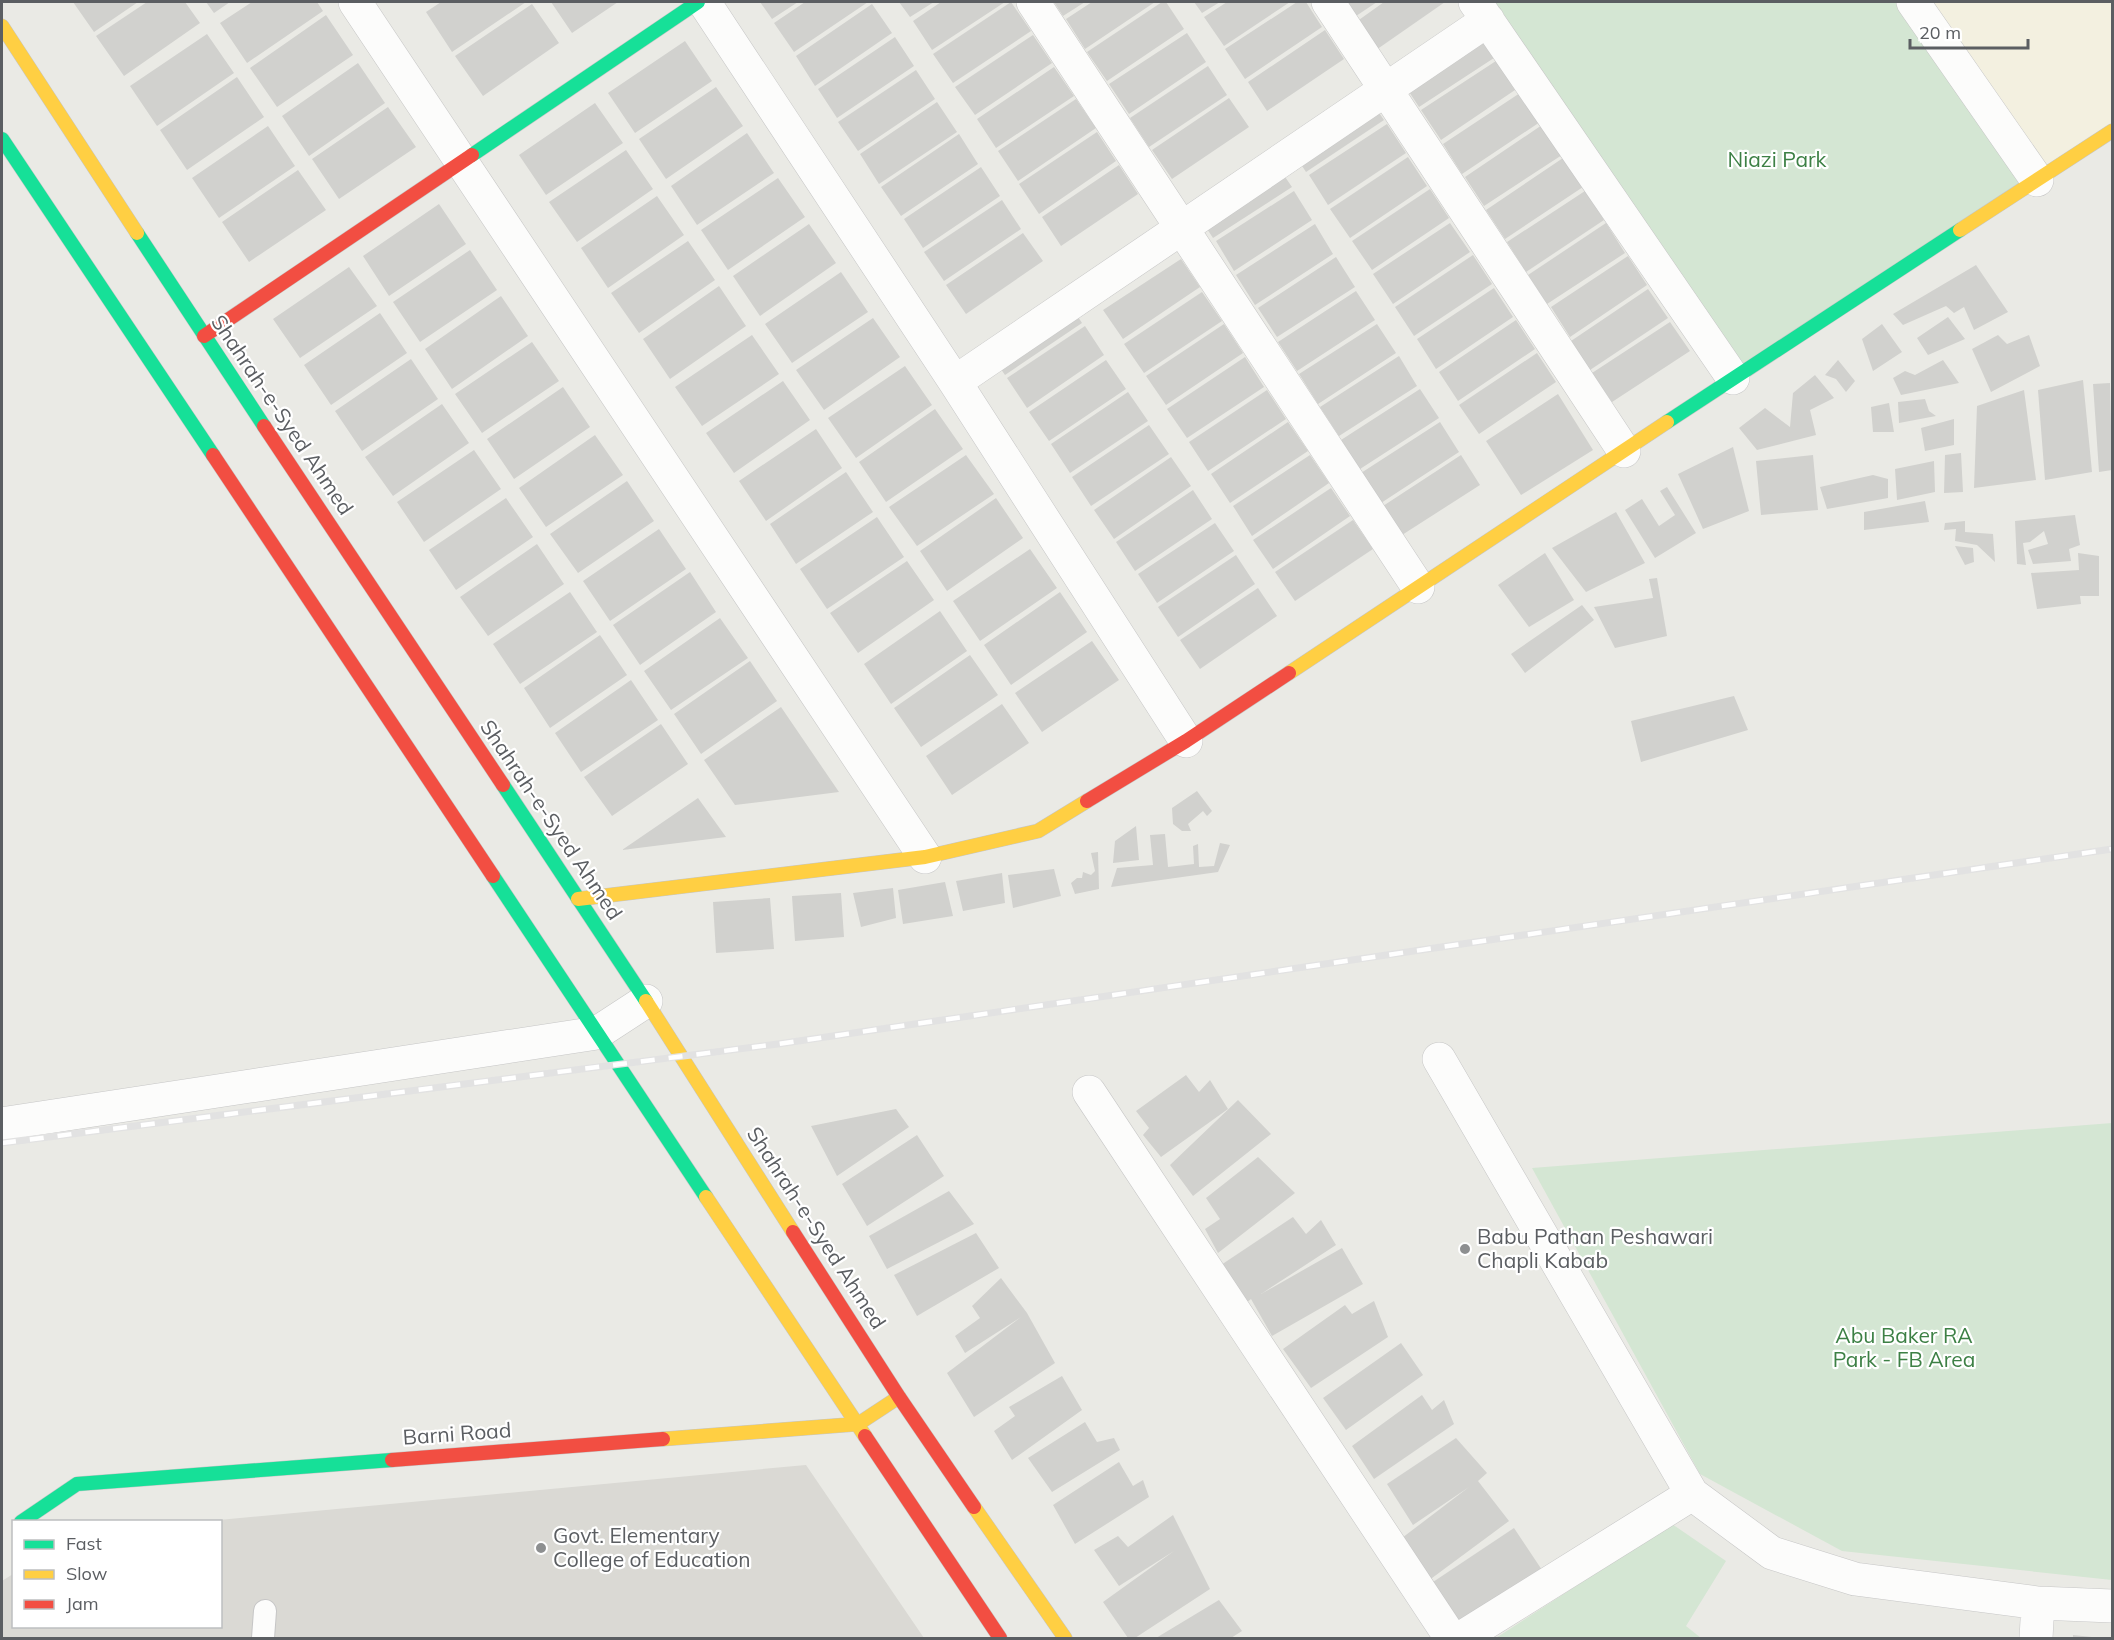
<svg xmlns="http://www.w3.org/2000/svg" width="2114" height="1640" font-family="Mulish,sans-serif">
  <rect width="100%" height="100%" fill="#eaeae5"/>
  <path fill="#f3f0e0" d="M1917 2H2112V127L2038 176Z"/>
  <path fill="#dad9d4" d="M806 1465 924 1638H2V1581L13 1574 14 1626H220V1522L208 1521Z"/>
  <path fill="#d4e6d3" d="M1476 2H1917L2038 176 1733 378Z
    M2112 1123V1580L1842 1551 1700 1474 1532 1168Z
    M1672 1524 1726 1561 1686 1626 1701 1638H1496Z"/>
  <path fill="#d1d1ce" d="M73 2H138L94 32Z
    M147 2H185L200 23 124 76 96 36Z
    M206 2H230L214 13Z
    M252 2H317L323 11 247 63 220 23Z
    M441 2H526L452 52 426 12Z
    M551 2H618L572 33Z
    M760 2H798L772 19Z
    M805 2H868L794 52 774 23Z
    M899 2H934L910 17Z
    M941 2H1005L932 50 913 21Z
    M1011 2 1031 31 953 83 933 54Z
    M1054 2H1085L1063 16Z
    M1092 2H1155L1085 49 1066 19Z
    M1162 2H1166L1184 29 1107 81 1087 52Z
    M1194 2H1220L1202 13Z
    M1227 2H1290L1224 46 1204 17Z
    M1297 2H1306L1322 27 1245 79 1225 49Z
    M1341 2H1377L1353 18Z
    M1384 2H1445L1376 50 1356 22Z
    M532 4 559 43 483 96 455 56Z
    M872 4 892 33 815 86 796 56Z
    M326 15 353 55 277 107 250 68Z
    M1478 27 1497 56 1419 107 1400 78Z
    M1325 30 1344 59 1267 111 1248 82Z
    M1187 33 1206 62 1129 114 1109 84Z
    M207 34 234 73 157 126 130 86Z
    M1033 35 1052 63 975 115 955 87Z
    M895 37 914 66 837 118 818 89Z
    M685 41 712 81 635 133 608 93Z
    M1499 59 1518 88 1441 140 1421 110Z
    M358 63 385 103 309 156 282 116Z
    M1208 66 1227 95 1149 147 1130 118Z
    M1054 67 1074 96 996 148 977 119Z
    M916 70 935 99 858 151 838 122Z
    M237 77 264 117 187 170 160 130Z
    M716 87 743 126 666 179 639 139Z
    M1364 91 1384 120 1306 172 1287 143Z
    M1520 93 1540 122 1462 174 1443 144Z
    M1229 98 1249 127 1172 179 1152 150Z
    M1076 99 1096 128 1018 181 998 151Z
    M937 102 957 132 879 184 860 154Z
    M595 103 623 143 546 195 519 155Z
    M388 107 416 147 339 199 312 159Z
    M1387 124 1406 153 1328 205 1309 175Z
    M1542 125 1562 155 1484 206 1465 177Z
    M268 126 295 166 219 218 192 178Z
    M1097 132 1116 161 1039 214 1019 184Z
    M747 133 774 173 697 225 671 186Z
    M959 134 978 164 901 216 881 187Z
    M626 150 653 189 577 242 549 202Z
    M1408 157 1427 186 1350 238 1330 209Z
    M1272 158 1292 187 1213 238 1194 209Z
    M1563 158 1583 187 1505 239 1486 210Z
    M1119 165 1138 194 1061 246 1042 217Z
    M981 167 1000 196 923 248 904 219Z
    M298 170 326 210 249 262 222 222Z
    M778 178 805 217 728 270 701 230Z
    M1430 189 1449 218 1372 270 1352 241Z
    M1294 191 1312 220 1234 271 1216 241Z
    M1585 191 1604 220 1526 272 1507 242Z
    M657 196 684 235 608 288 581 248Z
    M1002 200 1021 229 944 281 924 252Z
    M439 204 466 244 389 296 363 256Z
    M1450 223 1470 252 1393 304 1373 274Z
    M1606 223 1625 253 1547 304 1528 275Z
    M809 224 836 263 760 316 733 276Z
    M1315 224 1333 254 1255 305 1236 275Z
    M1023 233 1043 261 966 314 946 285Z
    M688 241 715 280 639 333 611 293Z
    M470 250 497 290 420 342 393 302Z
    M1473 255 1492 284 1414 336 1395 307Z
    M1628 256 1647 285 1570 337 1551 307Z
    M1336 257 1355 287 1277 337 1258 308Z
    M1181 259 1200 287 1123 339 1103 310Z
    M1976 265 2008 312 1974 330 1964 307 1954 313 1946 306 1903 325 1893 314Z
    M349 267 377 306 300 358 273 319Z
    M841 272 868 312 792 363 765 324Z
    M719 286 746 326 670 379 643 339Z
    M1494 288 1513 317 1436 369 1417 339Z
    M1648 289 1668 318 1590 370 1571 341Z
    M1356 291 1375 320 1297 371 1278 342Z
    M1202 292 1222 321 1144 373 1124 344Z
    M1063 294 1082 323 1005 375 985 346Z
    M501 296 528 336 452 389 425 349Z
    M380 313 407 353 331 405 304 365Z
    M1948 317 1965 339 1928 355 1917 338Z
    M873 318 900 357 824 410 796 370Z
    M1516 320 1535 349 1458 401 1439 372Z
    M1670 322 1690 351 1612 402 1592 373Z
    M1224 324 1243 353 1166 405 1146 376Z
    M1377 324 1396 353 1318 404 1299 374Z
    M1882 324 1902 352 1873 371 1862 339Z
    M1085 326 1104 355 1027 408 1007 378Z
    M752 335 779 374 702 426 675 387Z
    M1998 335 2007 344 2029 335 2040 366 1991 392 1972 349Z
    M532 342 559 381 482 433 455 394Z
    M1537 353 1556 382 1479 434 1459 405Z
    M1399 356 1417 386 1339 436 1320 407Z
    M1245 357 1264 387 1187 438 1167 409Z
    M411 359 438 399 362 451 335 411Z
    M1106 360 1126 389 1049 441 1029 412Z
    M1838 360 1855 381 1846 392 1836 379 1825 375Z
    M1943 360 1959 383 1901 395 1893 378 1905 371 1915 375Z
    M905 366 932 405 856 458 828 418Z
    M1815 375 1834 398 1810 410 1816 435 1757 450 1739 428 1765 408 1790 427 1793 393Z
    M2083 380 2092 472 2045 480 2038 390Z
    M783 381 810 420 734 473 706 433Z
    M2110 383 2112 470 2099 472 2093 384Z
    M563 387 590 427 514 479 487 439Z
    M1420 389 1439 418 1360 469 1341 440Z
    M1267 390 1286 419 1208 471 1189 442Z
    M2024 390 2036 480 1974 488 1977 406Z
    M1128 392 1148 421 1070 473 1051 444Z
    M1558 394 1593 450 1521 495 1486 441Z
    M1925 399 1929 411 1936 416 1899 423 1898 402Z
    M1889 403 1894 432H1873L1871 407Z
    M442 404 469 443 393 496 365 457Z
    M935 409 963 449 886 502 859 462Z
    M1954 419V445L1925 451 1921 428Z
    M1288 422 1308 451 1230 503 1211 474Z
    M1440 422 1459 452 1381 503 1361 473Z
    M1149 425 1169 454 1091 506 1072 477Z
    M816 429 842 468 766 521 739 481Z
    M595 435 623 475 546 527 519 488Z
    M1733 447 1749 511 1703 529 1678 474Z
    M474 450 501 489 424 542 397 502Z
    M1961 453 1963 492 1944 493 1945 455Z
    M966 455 994 494 917 546 889 507Z
    M1310 455 1329 483 1252 536 1233 506Z
    M1461 455 1480 485 1402 535 1383 506Z
    M1813 455 1818 510 1761 515 1756 461Z
    M1171 457 1191 486 1114 539 1094 510Z
    M1934 461 1935 492 1897 500 1895 469Z
    M846 472 873 512 796 564 770 524Z
    M1873 475 1888 479V498L1827 509 1820 487Z
    M627 481 654 521 578 573 550 534Z
    M1667 487 1696 533 1655 558 1625 510 1642 499 1659 526 1675 515 1660 491Z
    M1331 488 1350 516 1273 569 1253 540Z
    M1193 490 1212 519 1135 571 1116 542Z
    M506 498 533 537 456 590 429 550Z
    M996 498 1023 538 947 591 920 551Z
    M1925 501 1929 522 1864 530V512Z
    M1616 512 1645 563 1586 592 1552 548Z
    M2075 515 2080 545 2069 549 2071 561 2033 564 2028 550 2048 544 2044 531 2030 542 2023 543 2026 565 2017 564 2015 521Z
    M877 517 904 557 827 609 800 569Z
    M1353 520 1373 549 1295 601 1275 572Z
    M1965 521V532L1993 534 1995 562 1977 545 1955 541 1956 529 1944 530 1945 523Z
    M1215 523 1234 551 1157 603 1138 574Z
    M659 529 686 569 610 621 583 581Z
    M537 544 564 584 488 636 460 597Z
    M1955 546 1973 548 1974 562 1965 565Z
    M1030 549 1057 588 980 641 953 601Z
    M1545 553 1574 600 1529 627 1498 585Z
    M2078 553 2099 556V596H2080L2081 604 2037 609 2031 573 2079 570Z
    M1236 555 1255 584 1178 637 1158 607Z
    M907 561 934 600 858 653 830 613Z
    M690 572 716 612 640 665 613 625Z
    M1657 578 1667 636 1615 648 1594 607 1653 598 1649 579Z
    M1258 588 1277 616 1200 669 1180 640Z
    M570 592 597 632 520 684 493 644Z
    M1060 592 1087 632 1011 685 984 645Z
    M1582 605 1594 620 1525 673 1511 654Z
    M940 611 967 651 891 704 864 664Z
    M720 618 748 658 671 710 644 671Z
    M600 635 627 675 550 728 524 688Z
    M1092 641 1119 680 1042 732 1015 693Z
    M970 655 998 695 921 747 894 708Z
    M750 661 777 701 701 754 674 714Z
    M631 680 658 720 581 772 555 733Z
    M1734 696 1748 730 1641 762 1631 721Z
    M1002 704 1029 743 952 795 926 756Z
    M781 707 839 792 735 805 704 760Z
    M661 724 688 764 612 816 584 777Z
    M1197 791 1212 811 1207 816 1203 811 1188 824 1191 831H1182L1173 824 1172 808Z
    M698 798 726 837 622 850Z
    M1136 826 1139 860 1113 863 1115 841Z
    M1165 834 1168 867 1194 864 1193 846 1198 844 1199 867 1214 866 1220 843 1230 845 1218 872 1111 887 1117 868 1153 865 1150 835Z
    M1098 852 1099 889 1075 894 1071 883 1077 878H1082L1083 872 1091 875 1095 871 1091 853Z
    M1054 869 1061 896 1013 908 1008 875Z
    M1002 873 1005 903 963 911 956 881Z
    M945 882 953 916 903 924 898 890Z
    M893 888 896 918 861 927 853 893Z
    M841 893 844 937 795 941 792 896Z
    M770 898 774 949 716 953 713 902Z
    M1186 1075 1199 1092 1210 1080 1228 1109 1161 1157 1143 1135 1149 1128 1136 1111Z
    M1238 1100 1271 1134 1193 1196 1170 1165Z
    M896 1109 909 1127 837 1176 811 1126Z
    M917 1135 944 1176 867 1226 842 1184Z
    M1258 1157 1295 1193 1218 1253 1205 1229 1220 1219 1206 1198Z
    M949 1191 974 1224 887 1269 869 1236Z
    M1293 1217 1306 1234 1321 1220 1336 1245 1261 1294 1342 1248 1363 1284 1272 1336 1251 1299 1246 1303 1221 1265Z
    M976 1233 999 1268 917 1316 894 1275Z
    M1001 1278 1027 1313 1055 1363 974 1417 947 1373 1021 1317 965 1353 955 1336 980 1318 972 1306Z
    M1374 1301 1388 1337 1311 1388 1283 1349 1345 1305 1352 1314Z
    M1401 1343 1423 1375 1346 1430 1323 1398Z
    M1062 1376 1082 1410 1012 1460 994 1431 1015 1416 1009 1407Z
    M1422 1395 1432 1410 1444 1400 1454 1424 1374 1479 1352 1446Z
    M1085 1422 1097 1442 1114 1438 1120 1450 1052 1492 1028 1458Z
    M1456 1438 1487 1473 1478 1481 1509 1521 1428 1581 1398 1541 1469 1487 1413 1525 1387 1484Z
    M1119 1462 1133 1486 1143 1480 1149 1497 1075 1544 1053 1505Z
    M1173 1515 1210 1589 1135 1638H1128L1103 1602 1174 1551 1119 1586 1094 1550 1118 1536 1128 1547Z
    M1514 1528 1542 1570 1458 1626 1430 1584Z
    M1219 1600 1242 1631 1231 1638H1156Z
    M2073 1635 2092 1637V1638H2073Z"/>
  <g fill="none" stroke-linecap="round" stroke-linejoin="round">
    <g stroke="#c6c6c6" stroke-width="24">
      <path id="lane" d="M263 1638 265 1611"/>
    </g>
    <g stroke="#c6c6c6" stroke-width="34">
      <path id="street" d="M355 2 925 857
        M704 2 955 382 1186 741
        M1033 2 1418 587
        M1328 2 1624 451
        M1475 2 1733 378
        M1913 2 2037 180
        M955 382 1488 20
        M1439 1059 1692 1494 1772 1553 1855 1579 2038 1603 2112 1606
        M1089 1092 1451 1638
        M2 1124 597 1033 646 1001
        M1461 1638 1692 1494
        M2036 1638 2038 1603"/>
    </g>
    <g stroke="#c5c6c6" stroke-width="15">
      <path id="fast" d="M2 139 213 455
        M472 155 698 2
        M137 233 264 426
        M1667 422 1960 230
        M503 785 646 1001
        M493 876 706 1197
        M21 1522 77 1484 392 1460"/>
    </g>
    <g stroke="#c5c6c6" stroke-width="15">
      <path id="slow" d="M2 26 137 233
        M1960 230 2112 131
        M1289 673 1667 422
        M578 899 925 857 1038 831 1087 801
        M646 1001 793 1232
        M706 1197 865 1436
        M663 1439 858 1424 899 1397
        M974 1507 1065 1638"/>
    </g>
    <g stroke="#c5c6c6" stroke-width="15">
      <path id="jam" d="M204 336 472 155
        M264 426 503 785
        M213 455 493 876
        M1087 801 1186 741 1289 673
        M793 1232 899 1397 974 1507
        M865 1436 1000 1638
        M392 1460 663 1439"/>
    </g>
    <use href="#lane" stroke="#fcfcfb" stroke-width="22"/>
    <use href="#street" stroke="#fcfcfb" stroke-width="33"/>
    <use href="#fast" stroke="#16e098" stroke-width="14"/>
    <use href="#slow" stroke="#ffcf43" stroke-width="14"/>
    <use href="#jam" stroke="#f24e42" stroke-width="14"/>
    <g stroke="#e2e2e2" stroke-width="7">
      <path id="rail" d="M2 1143 778 1044 2112 849"/>
    </g>
    <use href="#rail" stroke="#fff" stroke-width="4.5" stroke-dasharray="14" stroke-linecap="butt"/>
  </g>
  <g fill="#8d8f90" stroke="#fff" stroke-width="2">
    <circle cx="1465" cy="1249" r="6"/>
    <circle cx="541" cy="1548" r="6"/>
  </g>
  <g text-anchor="middle" stroke-width="4.5" stroke-linejoin="round" paint-order="stroke">
    <g font-size="21" fill="#3d8045" stroke="#fff">
      <text x="1777" y="167">Niazi Park</text>
      <text x="1904" y="1343">Abu Baker RA<tspan x="1904" dy="24">Park - FB Area</tspan></text>
    </g>
    <g font-size="21" fill="#5b5e62" stroke="#fff">
      <text transform="translate(282 415) rotate(56)" y="7">Shahrah-e-Syed Ahmed</text>
      <text transform="translate(551 820) rotate(56)" y="7">Shahrah-e-Syed Ahmed</text>
      <text transform="translate(816 1228) rotate(57)" y="7">Shahrah-e-Syed Ahmed</text>
      <text transform="translate(457 1434) rotate(-4)" y="7">Barni Road</text>
    </g>
    <g font-size="21" fill="#5b5e62" stroke="#fff" text-anchor="start">
      <text x="1477" y="1244">Babu Pathan Peshawari<tspan x="1477" dy="24">Chapli Kabab</tspan></text>
      <text x="553" y="1543">Govt. Elementary<tspan x="553" dy="24">College of Education</tspan></text>
    </g>
  </g>
  <rect width="2114" height="1640" fill="none" stroke="#5b5e62" stroke-width="6"/>
  <rect x="12" y="1520" width="210" height="108" fill="#ffffff" stroke="#bdbfc0" stroke-width="1.5"/>
  <rect x="24" y="1540" width="30" height="9" fill="#16e098" stroke="#bdbfc0" stroke-width="1.5"/>
  <text x="66" y="1550" font-size="18" fill="#5b5e62">Fast</text>
  <rect x="24" y="1570" width="30" height="9" fill="#ffcf43" stroke="#bdbfc0" stroke-width="1.5"/>
  <text x="66" y="1580" font-size="18" fill="#5b5e62">Slow</text>
  <rect x="24" y="1600" width="30" height="9" fill="#f24e42" stroke="#bdbfc0" stroke-width="1.5"/>
  <text x="66" y="1610" font-size="18" fill="#5b5e62">Jam</text>
  <path d="M1910 39v9h118v-9" fill="none" stroke="#5b5e62" stroke-width="3"/>
  <text x="1919" y="39" font-size="18" fill="#5b5e62" stroke="#ffffff" stroke-width="4.5" paint-order="stroke">20 m</text>
</svg>
